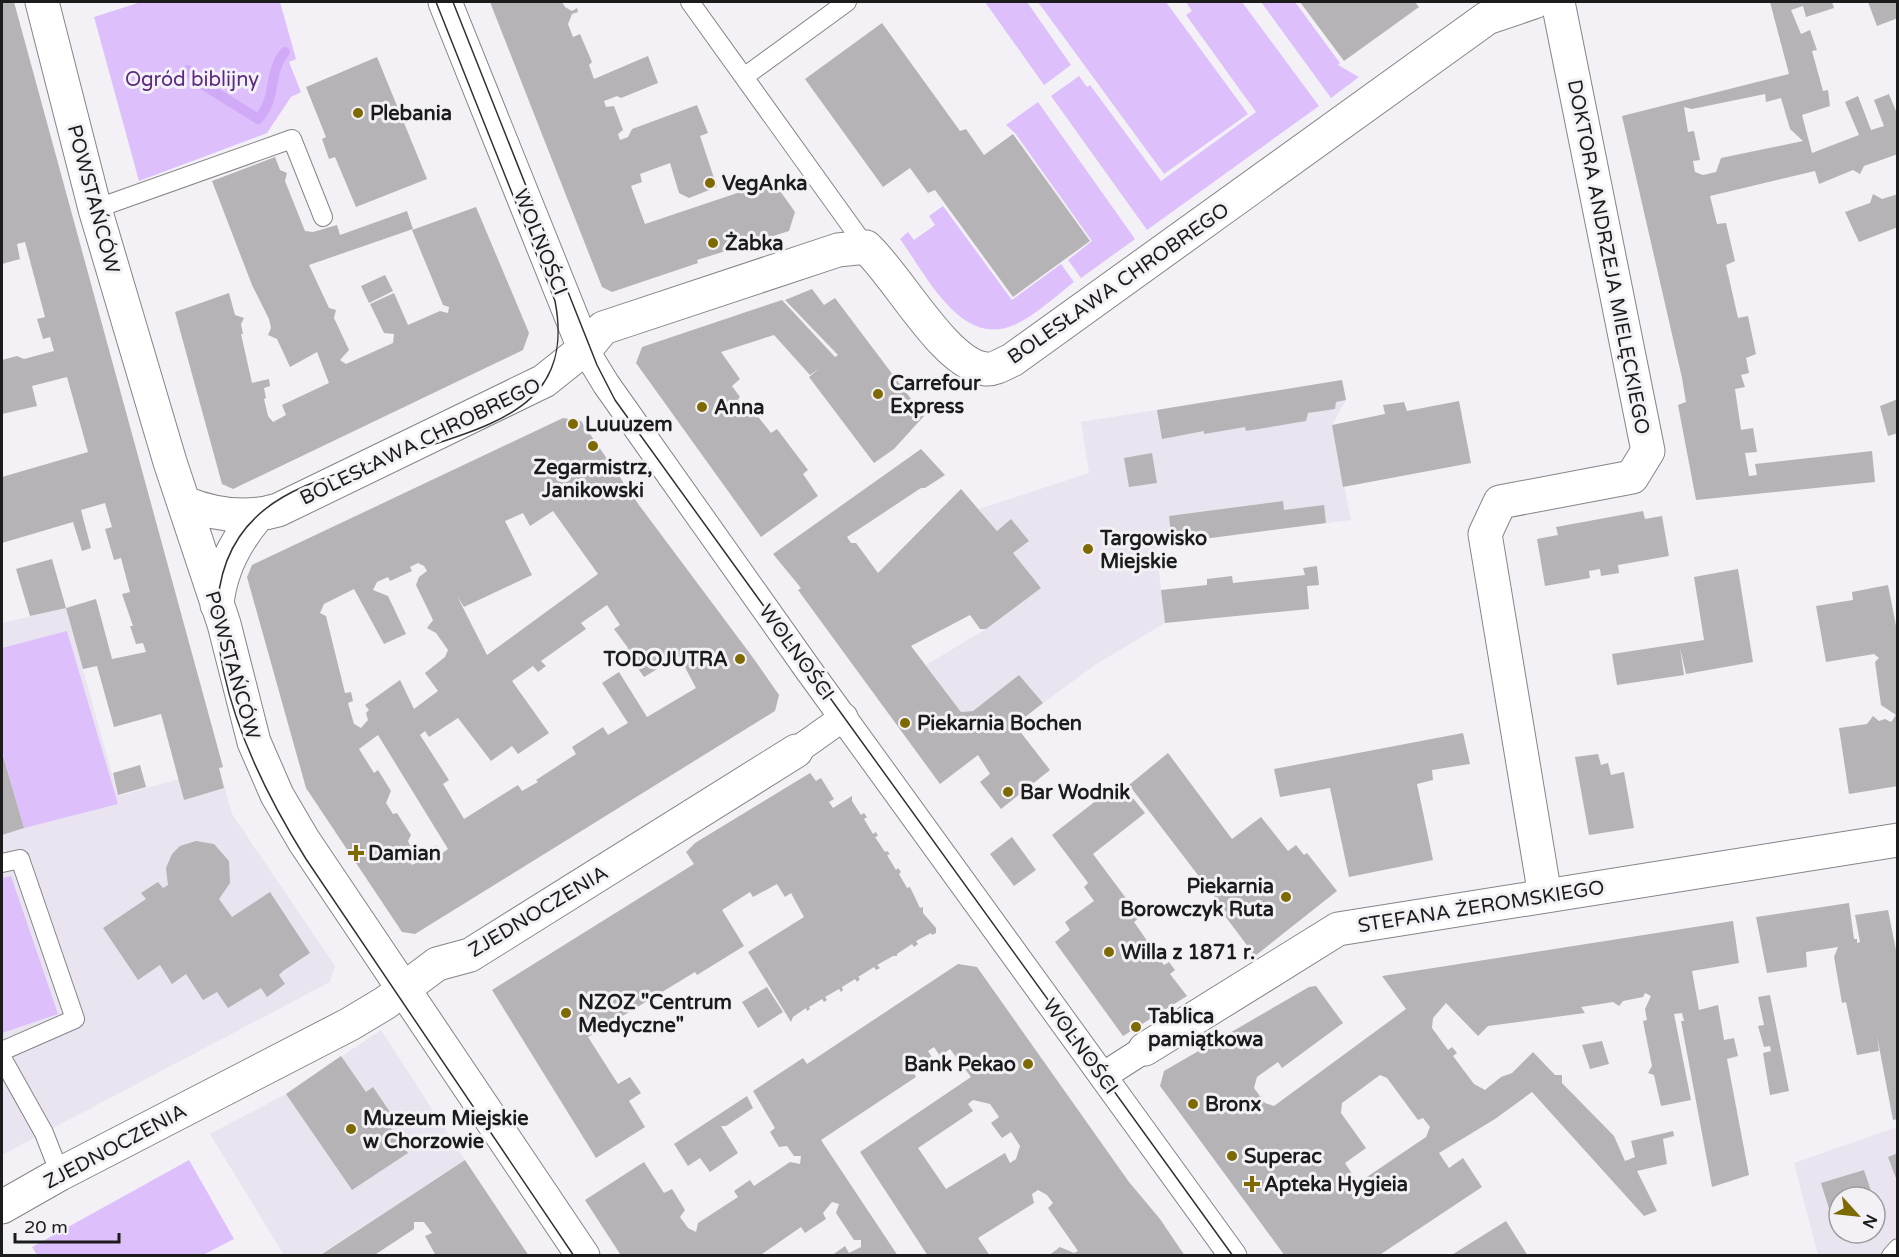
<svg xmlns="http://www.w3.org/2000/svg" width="1899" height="1257" font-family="'Varela Round',sans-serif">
  <rect width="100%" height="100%" fill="#f3f1f5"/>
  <path fill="#e9e4ef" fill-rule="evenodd" d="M1342 380 1346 400 1332 425 1351 520 1156 545 1165 623 1095 665 1043 703 1019 675 973 711 961 712 926 665 986 629 1041 588 1013 553 1029 541 1011 519 997 531 979 509 1089 473 1081 422Z
    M66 608 118 796 219 768 232 814 335 966 330 982 2 1155V623Z
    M381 1030 465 1160 319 1255H284L210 1134 286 1094Z
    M1897 1127V1255H1818L1794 1163ZM1839 1197H1875V1233H1839Z"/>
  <path fill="#ddc0fb" d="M141 2H280L296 59 289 62 301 92 291 97 267 133 139 181 94 17Z
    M985 2H1027L1071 65 1044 85Z
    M1038 2H1166L1248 114 1164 174Z
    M1186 2H1242L1319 106 1147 230 1051 96 1079 76 1087 87 1090 85 1161 181 1256 112 1186 15 1192 11Z
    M1261 2H1295L1340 63 1338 65 1359 77 1331 98Z
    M1038 102 1135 239 1081 278 1068 260 1092 241 1015 133 1006 125Z
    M943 206 1012 300 1061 264 1074 282C1056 296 1035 316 1014 325 961 349 925 273 900 239L908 232 914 240 935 225 929 216Z
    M67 631 118 804 24 828 2 750V648Z
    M11 876 58 1014 2 1033V878Z
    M189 1160 234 1239 203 1255H37L32 1247Z"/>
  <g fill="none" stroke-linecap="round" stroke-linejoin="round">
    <path stroke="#d1aaf7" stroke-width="10" d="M188 70 197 81 258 119C278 98 267 73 285 52"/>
  </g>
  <path fill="#b5b3b6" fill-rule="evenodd" d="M2 2H14L223 767 219 768 224 788 184 800 161 714 114 727 97 666 83 669 66 608 96 599 112 659 146 652 143 643 136 644 130 626H133L122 594 130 592 121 558 114 560 105 529 112 527 105 503 81 510 91 548 82 551 73 522 2 543V477L88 452 67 377 32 386 37 406 2 414V360L17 356 24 359 54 351 50 337 43 339 37 319 45 317 25 242 17 244 20 259 2 264Z
    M490 2H562L565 7 572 11 577 8 578 12 572 14 568 24 573 37 580 34 592 62 589 65 594 79 648 56 658 83 621 98 617 96 604 101 606 107 614 106 623 130 618 134 620 140 628 137 632 129 697 105 708 133 700 136 717 187 689 198 679 193 670 163 640 174 642 182 631 186 645 224 773 181 795 212 789 231 697 260 698 263 612 292 602 287Z
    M1300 2H1415L1419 7 1344 61Z
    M1770 2H1832L1834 8 1806 17 1803 6 1791 10 1801 34 1810 30 1817 50 1812 51 1823 91 1828 90 1830 106 1802 115 1812 153 1859 135 1845 102 1858 96 1871 130 1884 126 1874 100 1889 94 1898 116V154L1864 166 1860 174 1853 170 1819 184 1815 171 1710 196 1717 224 1726 223 1735 261 1726 265 1738 318 1748 316 1756 354 1746 358 1749 373 1741 375 1745 387 1735 389 1741 430 1753 428 1757 452 1745 453 1749 476 1757 475 1755 464 1872 451 1875 482 1696 500 1678 405 1686 402 1682 378 1622 116 1789 74ZM1765 94 1766 102 1781 98 1790 129 1803 141 1721 158 1716 172 1703 175 1695 172 1693 161 1700 160 1694 131 1688 132 1684 107 1692 109Z
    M1868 2H1898V18L1877 26Z
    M882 23 960 131 966 129 984 155 1013 134 1090 241 1013 297 935 190 928 193 910 168 883 187 805 79Z
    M377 57 427 179 356 207 335 157 329 159 322 139 326 137 306 87Z
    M275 157 280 170 287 173 285 181 305 231 313 232 337 225 340 235 407 211 413 229 309 265 329 308 336 310 334 318 349 350 340 360 346 364 393 343 394 334 384 333 370 304 394 293 408 325 440 311 448 313 449 307 443 305 412 230 476 207 529 333 523 350 233 489 222 484 175 312 229 293 235 315 244 318 241 324 243 334H241L252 383 269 379 270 386 264 388 266 398 264 399 268 416 273 422 286 415 282 405 329 383 317 352 290 367 277 339 268 335 271 328 269 319 252 285 212 181Z
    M1873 194 1882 199 1898 194V227L1859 242 1845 212 1870 203Z
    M385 275 393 291 369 303 361 286Z
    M812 289 824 305 835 298 924 416 894 449 874 463 809 377 820 368 810 375 774 335 721 352 740 379 732 386 740 397 738 399 751 417 756 414 771 433 777 429 808 470 803 474 818 496 761 537 636 363 642 347 782 300 835 357 838 355 785 300Z
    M1342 380 1346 400 1336 402 1335 409 1308 413 1306 421 1246 431 1245 427 1204 434V431L1162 439 1157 410Z
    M1898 399V433L1888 436 1880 406Z
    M1459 401 1471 463 1343 487 1332 425 1385 414 1383 405 1404 402 1407 411Z
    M563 418 581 421 639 505 754 659 779 695 775 711 415 934 402 932 306 788 247 577 252 565ZM553 511 598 574 487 655 457 596 464 607 532 575 505 521 523 513 530 526ZM418 563 424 566 427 571 419 577 416 585 433 620 427 628 436 633 448 650 445 657 425 673 438 691 414 709 400 680 365 705 369 710 366 713 368 720 361 728 354 724 348 703 353 701 351 692 345 693 326 616 320 613 324 604 354 589 384 644 406 634 388 596 373 590 377 582 388 577 390 581 412 571 410 567ZM607 605 620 625 614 629 628 648 625 650 644 677 679 656 696 688 647 717 619 672 602 683 628 723 608 735 603 727 572 747 576 754 536 780 538 782 522 791 518 785 464 819 443 784 449 780 420 735 425 731 429 737 458 718 491 761 512 746 518 754 549 733 512 681 533 666 538 672 546 666 541 661 586 629 581 623ZM378 735 448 849 441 854 436 845 427 850 430 855 412 865 409 859 415 856 408 841 411 835 397 813 393 814 386 803 391 791 378 770 374 773 359 749Z
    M921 449 945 475 925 488H921L847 537 851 543H856L878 573 961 489 997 531 1011 519 1029 541 1013 553 1041 588 986 629H980L970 615 911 646 961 712 973 711 1019 675 1043 703 1015 725 1050 770 1001 809 980 782 990 774 978 755 940 784 798 590 801 588 773 554Z
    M1152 453 1157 483 1129 487 1124 458Z
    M1283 501 1284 510 1324 505 1326 523 1172 543 1169 516Z
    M1643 511 1645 519 1662 516 1669 556 1618 565 1619 573 1601 576 1600 569 1589 571 1590 578 1545 586 1537 539 1558 535 1556 527Z
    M52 559 66 608 30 616 16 569Z
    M1317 566 1319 585 1307 586 1309 609 1165 623 1161 590 1207 585V579L1232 576 1233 583 1305 575 1303 568Z
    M1738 569 1753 662 1686 674 1680 648 1684 675 1617 685 1612 654 1704 640 1694 577Z
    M1888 585 1898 636V786L1849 794 1839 728 1867 724 1873 716 1879 721 1885 719 1891 722 1896 715 1881 705 1875 662 1879 658 1874 654 1826 662 1816 606 1853 600 1852 592Z
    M1463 733 1470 764 1432 770 1433 780 1417 784 1433 860 1349 877 1330 788 1280 797 1274 769Z
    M2 752 24 828 2 835Z
    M1168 753 1232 839 1261 817 1288 851 1296 845 1304 855 1307 853 1337 891 1255 956 1225 916 1227 913 1129 785Z
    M1598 754 1601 765 1608 763 1611 775 1624 772 1634 828 1589 835 1575 757Z
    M140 765 146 787 118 795 113 773Z
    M810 773 816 781 821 778 834 799 829 802 833 808 852 796V801L861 815 864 813 867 817 864 819 873 834 876 832 878 836 875 837 885 852 887 851 890 854 887 855 896 870 898 868 901 872 899 874 907 888 910 887 920 908 923 907V913L936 928V933L932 935 931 933 916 941 918 944 914 947 912 944 897 954V956H893L877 965 880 968 876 970 874 967 858 977 860 979 857 982 855 979 842 987 843 990 841 992 839 989 825 997 827 1000 824 1002 822 999 809 1007 810 1009 807 1011 806 1008 793 1017 791 1022 748 952 804 917 791 893 785 897 777 884 753 897 750 892 722 910 744 946 697 975 695 972 588 1037 618 1084 630 1077 641 1093 629 1101 645 1127 596 1158 492 990 694 864 686 852 695 843Z
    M1120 782 1145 813 1093 854 1140 917 1134 922 1164 965 1169 962 1175 970 1170 974 1187 996 1123 1036 1055 942 1070 930 1065 922 1094 901 1084 887 1088 883 1086 880 1052 835Z
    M1012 837 1036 870 1014 886 990 854Z
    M196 841 214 844 229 861 230 883 219 899 232 917 270 892 310 953 283 971 279 975 285 984 267 997 261 988 228 1008 217 992 203 1000 186 974 172 984 160 965 138 980 103 928 146 899 141 893 158 882 163 888 168 885 166 868 172 854 180 846Z
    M1849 903 1854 939H1857V943L1860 942 1855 915 1888 910 1898 960V1119L1893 1120 1877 1036 1879 1051 1857 1055 1846 1002 1842 1003 1834 957 1838 947 1806 952 1807 967 1767 973 1756 917Z
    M1733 921 1739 963 1692 971 1699 1010 1718 1005 1724 1040 1734 1038 1738 1056 1727 1059 1749 1175 1712 1187 1681 1021H1684L1682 1013 1674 1014 1691 1100 1661 1106 1654 1075 1648 1073 1652 1066 1643 1021 1647 1020 1645 1009 1651 996 1645 993 1643 997 1623 1001 1619 1006 1613 1002 1581 1007 1585 1013 1488 1026 1478 1036 1446 1003 1433 1018 1432 1028 1448 1050 1452 1047 1457 1053 1453 1056 1474 1084 1485 1090 1501 1077 1512 1073 1533 1052 1555 1075H1562V1083L1614 1136 1625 1161 1635 1157 1631 1141 1673 1131 1674 1136 1663 1139 1667 1164 1637 1171 1657 1211 1644 1216 1532 1092 1495 1119 1439 1153 1449 1168 1463 1158 1482 1187 1378 1256H1285L1160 1086 1164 1071 1309 987 1316 986 1343 1023 1282 1068 1278 1062 1257 1077 1254 1088 1265 1103 1274 1106 1406 1009 1382 976ZM1380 1075 1387 1078 1418 1120 1423 1118 1430 1127 1426 1137 1358 1183 1345 1163 1366 1148 1341 1113 1342 1103Z
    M958 964 977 967 1129 1182 1160 1219 1185 1256H1048L1060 1247 1074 1253 1078 1251 1048 1208 1053 1203 1047 1195 1038 1190 1032 1194 1034 1203 978 1238 990 1256H928L860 1152 971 1077 950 1049 940 1056 934 1047 928 1051 933 1059 913 1072 916 1077 821 1140 898 1256H831L845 1246 849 1253 861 1247V1240H854L836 1213 839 1204 832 1202 823 1213 826 1219 805 1233 801 1227 759 1256 620 1254 585 1200 644 1162 664 1193 672 1189 685 1210 680 1217 688 1228 696 1232 698 1223 738 1197 734 1191 750 1180 754 1186 790 1162 800 1164 801 1156H794L787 1146 779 1147 770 1132 775 1128 753 1091 803 1058 807 1064ZM973 1100 990 1104 999 1117 991 1123 1002 1138 1011 1132 1020 1146 1016 1159 1010 1163 1005 1153 946 1189 918 1148 973 1111 968 1104Z
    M767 987 783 1012 758 1028 742 1002Z
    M1770 995 1789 1091 1770 1095 1763 1053 1771 1051 1770 1046 1764 1047 1758 1026 1764 1025 1758 997Z
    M1602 1041 1609 1064 1590 1069 1582 1045Z
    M341 1056 366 1092 373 1087 390 1112 383 1117 408 1153 352 1190 286 1094Z
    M747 1096 753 1108 726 1126H721L738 1153 710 1172 700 1158 688 1166 674 1144Z
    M1898 1153V1181H1897L1888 1157Z
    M465 1160 529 1256H436L425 1236 432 1233 424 1222H414V1229L373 1256H319Z
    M1864 1170 1873 1197H1839V1230L1836 1231 1821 1183Z
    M1506 1221 1528 1256H1450Z"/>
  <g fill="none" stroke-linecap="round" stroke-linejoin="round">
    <g stroke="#868487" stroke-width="20">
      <path id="service" d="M690 2 866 247
        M744 77 847 2
        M95 209 292 139 323 217
        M2 863 20 859 75 1019 2 1051
        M2 1058 44 1133 60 1174
        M1891 1256 1898 1248"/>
    </g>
    <g stroke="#868487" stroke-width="29">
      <path id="pedestrian" d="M584 348 606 384 807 668 1233 1256
        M796 751 844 717
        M1103 1076 1145 1049"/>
    </g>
    <g stroke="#868487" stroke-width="35">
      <path id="minor" d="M42 2 95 209 170 462 224 624 254 742 277 795 304 841 583 1256
        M445 2 584 348
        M185 503C215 515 248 519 278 510L544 381 589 345 603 328 838 250 866 247C898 276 945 365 986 369 994 370 1005 363 1012 360L1487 18 1534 2
        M217 605C220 570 235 542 257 516
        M1545 896 1485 534 1500 502 1632 477 1648 451 1558 2
        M1145 1049 1338 929 1898 840
        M2 1207 60 1174 350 1024 385 1003 437 964 470 955 796 751"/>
    </g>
    <use href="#service" stroke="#fff" stroke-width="18"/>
    <use href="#pedestrian" stroke="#fff" stroke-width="27"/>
    <use href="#minor" stroke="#fff" stroke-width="33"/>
    <path stroke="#323233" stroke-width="1.5" d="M436 2 555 301C573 394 512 419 438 443 392 458 324 473 283 497 152 573 248 766 306 859L574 1256
      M453 2 597 365 615 400 1233 1256"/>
  </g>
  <g fill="#7e6a02" stroke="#f3f1f5" stroke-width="2">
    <circle cx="358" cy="113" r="6"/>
    <circle cx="710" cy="183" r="6"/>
    <circle cx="713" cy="243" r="6"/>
    <circle cx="878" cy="394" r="6"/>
    <circle cx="702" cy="407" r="6"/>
    <circle cx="573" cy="424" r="6"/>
    <circle cx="593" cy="446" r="6"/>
    <circle cx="1088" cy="549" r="6"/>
    <circle cx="740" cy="659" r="6"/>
    <circle cx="905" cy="723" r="6"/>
    <circle cx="1008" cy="792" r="6"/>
    <path d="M353 844h6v6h6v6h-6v6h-6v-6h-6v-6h6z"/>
    <circle cx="1286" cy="897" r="6"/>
    <circle cx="1109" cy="952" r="6"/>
    <circle cx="566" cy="1013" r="6"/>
    <circle cx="1136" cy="1027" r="6"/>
    <circle cx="1028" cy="1064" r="6"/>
    <circle cx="1193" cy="1104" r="6"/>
    <circle cx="351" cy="1129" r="6"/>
    <circle cx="1232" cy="1156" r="6"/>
    <path d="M1249 1175h6v6h6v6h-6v6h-6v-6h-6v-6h6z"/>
  </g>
  <g text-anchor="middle" stroke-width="6" stroke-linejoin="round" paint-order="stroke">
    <g font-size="20" fill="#5b2981" stroke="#f3f1f5">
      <text x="192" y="86">Ogród biblijny</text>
    </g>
    <g font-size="20" font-weight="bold" fill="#1c1c1d" stroke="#f3f1f5" text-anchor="start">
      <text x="370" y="120">Plebania</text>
      <text x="722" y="190">VegAnka</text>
      <text x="725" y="250">Żabka</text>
      <text x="890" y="390">Carrefour<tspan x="890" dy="23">Express</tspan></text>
      <text x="714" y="414">Anna</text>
      <text x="585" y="431">Luuuzem</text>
      <text x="593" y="474" text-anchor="middle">Zegarmistrz,<tspan x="593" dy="23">Janikowski</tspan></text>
      <text x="1100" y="545">Targowisko<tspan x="1100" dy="23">Miejskie</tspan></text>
      <text x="728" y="666" text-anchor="end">TODOJUTRA</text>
      <text x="917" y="730">Piekarnia Bochen</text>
      <text x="1020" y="799">Bar Wodnik</text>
      <text x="368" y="860">Damian</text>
      <text x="1274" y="893" text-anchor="end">Piekarnia<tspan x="1274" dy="23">Borowczyk Ruta</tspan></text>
      <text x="1121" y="959">Willa z 1871 r.</text>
      <text x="578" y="1009">NZOZ "Centrum<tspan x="578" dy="23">Medyczne"</tspan></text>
      <text x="1148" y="1023">Tablica<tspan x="1148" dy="23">pamiątkowa</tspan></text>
      <text x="1016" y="1071" text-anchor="end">Bank Pekao</text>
      <text x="1205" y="1111">Bronx</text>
      <text x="363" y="1125">Muzeum Miejskie<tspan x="363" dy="23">w Chorzowie</tspan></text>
      <text x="1244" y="1163">Superac</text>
      <text x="1264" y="1191">Apteka Hygieia</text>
    </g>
    <g font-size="20" fill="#1c1c1d" stroke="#f3f1f5">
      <text transform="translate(94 199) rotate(75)" y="7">POWSTAŃCÓW</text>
      <text transform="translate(541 242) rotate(68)" y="7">WOLNOŚCI</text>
      <text transform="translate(1609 257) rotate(79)" y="7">DOKTORA ANDRZEJA MIELĘCKIEGO</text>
      <text transform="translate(1118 283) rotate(-35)" y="7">BOLESŁAWA CHROBREGO</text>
      <text transform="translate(420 441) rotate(-26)" y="7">BOLESŁAWA CHROBREGO</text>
      <text transform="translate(797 652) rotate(54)" y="7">WOLNOŚCI</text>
      <text transform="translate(233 665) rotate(74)" y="7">POWSTAŃCÓW</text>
      <text transform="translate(1481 906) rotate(-9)" y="7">STEFANA ŻEROMSKIEGO</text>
      <text transform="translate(538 911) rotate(-31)" y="7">ZJEDNOCZENIA</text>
      <text transform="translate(1081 1046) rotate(54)" y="7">WOLNOŚCI</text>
      <text transform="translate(115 1146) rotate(-28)" y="7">ZJEDNOCZENIA</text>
    </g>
  </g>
  <rect width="1899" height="1257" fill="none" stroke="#1c1c1d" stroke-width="6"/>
  <g transform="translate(1857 1215) rotate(117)"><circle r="28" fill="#f3f1f5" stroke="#9d9c9f" stroke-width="1.5"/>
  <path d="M0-4.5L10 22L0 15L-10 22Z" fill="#7e6a02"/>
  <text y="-9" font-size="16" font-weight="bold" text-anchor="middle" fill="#1c1c1d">N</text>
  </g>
  <path d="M15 1233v9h104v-9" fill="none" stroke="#1c1c1d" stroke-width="3"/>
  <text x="24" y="1233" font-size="18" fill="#1c1c1d" stroke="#f3f1f5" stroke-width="4.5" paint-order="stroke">20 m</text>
</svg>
